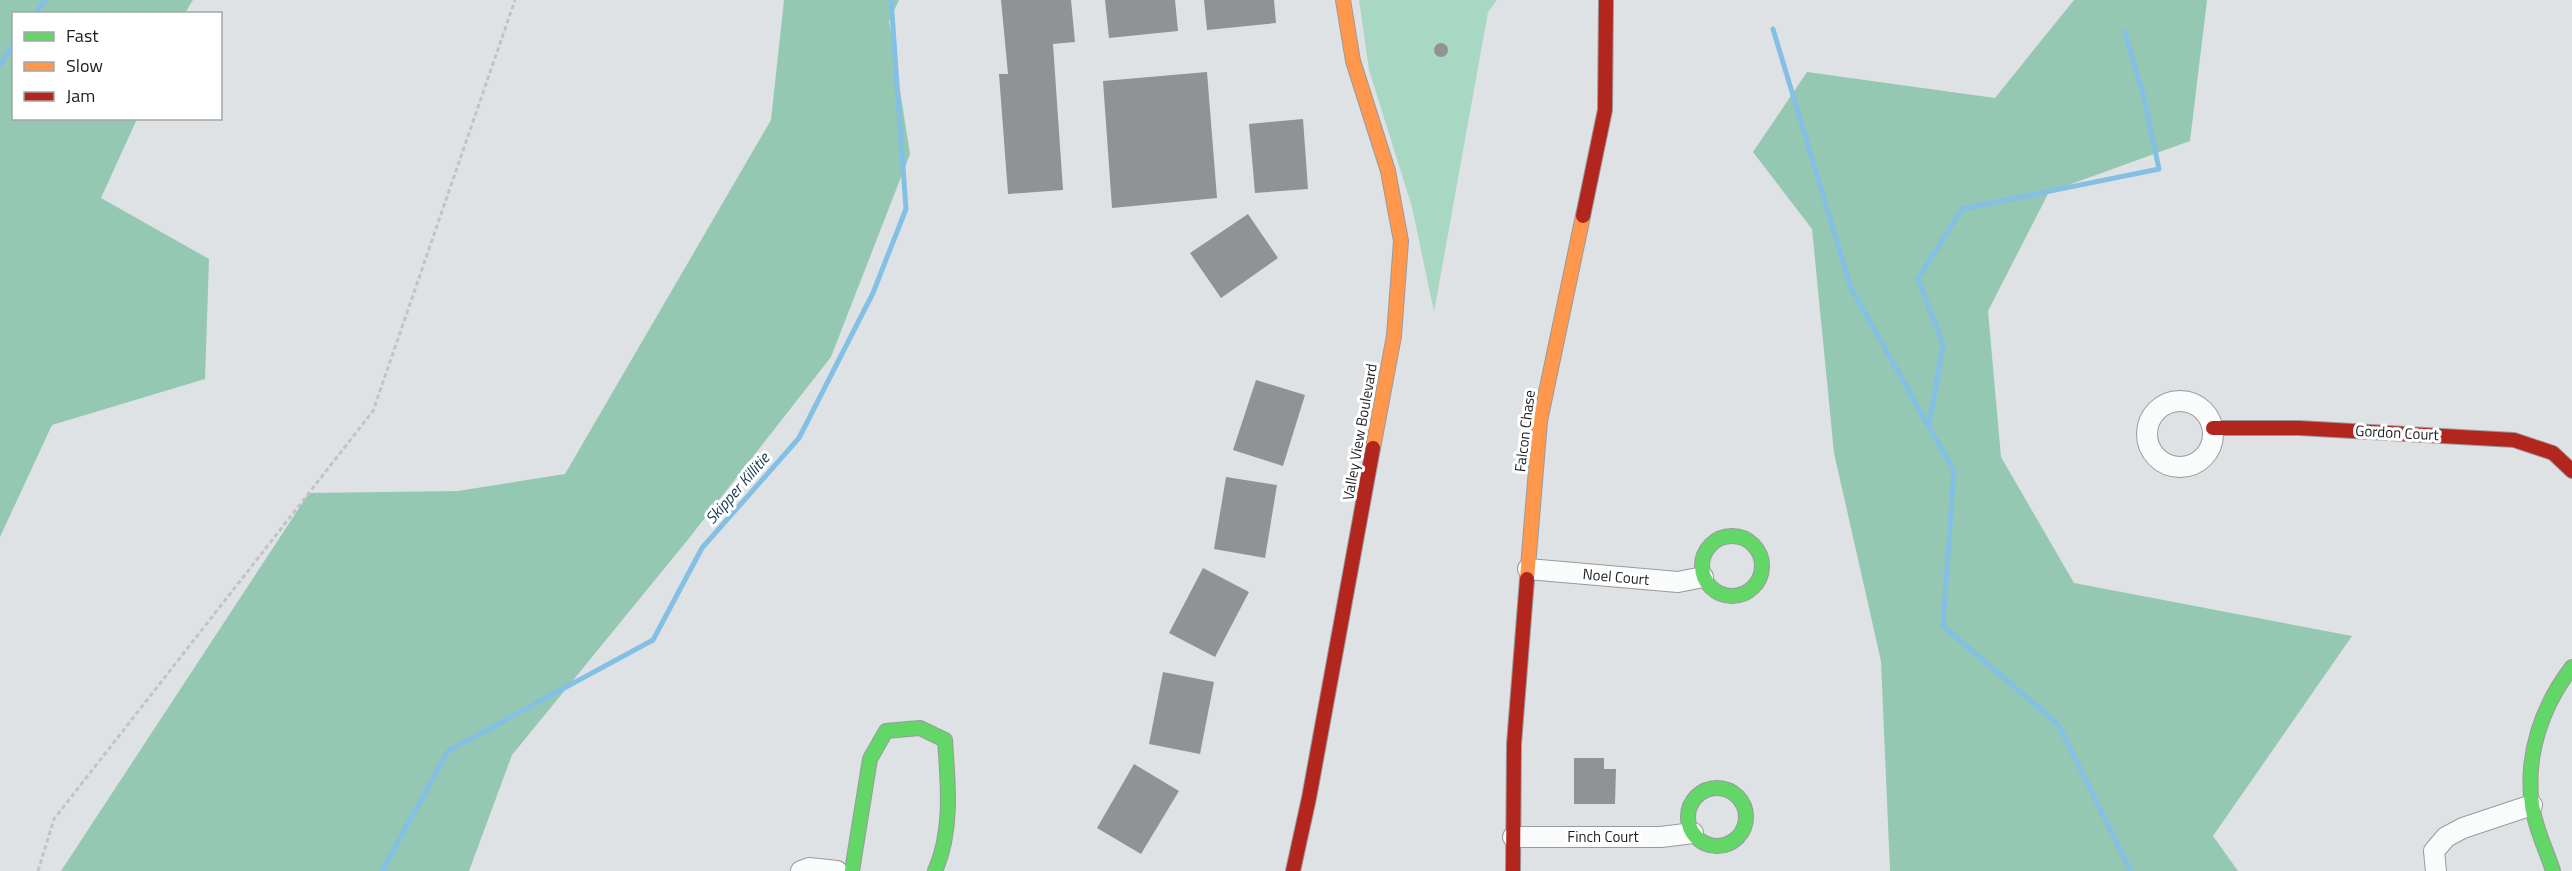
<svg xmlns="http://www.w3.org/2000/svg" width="2572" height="871" font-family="'Titillium Web',sans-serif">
  <rect width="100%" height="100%" fill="#dfe2e5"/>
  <path fill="#a8d8c3" d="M1359 0H1497L1488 12 1434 312 1412 207 1369 70Z"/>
  <path fill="#94c8b2" d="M0 0H193L185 13 14 14V118L137 119 101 198 209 259 205 379 52 425 0 537Z
    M784 0H899L889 21 910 154 831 357 686 542 512 755 469 871H61L309 493 458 491 565 474 771 120Z
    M2074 0H2207L2190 141 2049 192 1988 311 2001 457 2074 583 2352 636 2213 836 2238 871H1890L1881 661 1834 453 1812 229 1753 152 1807 72 1995 98Z"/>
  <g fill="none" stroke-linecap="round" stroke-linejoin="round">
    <path stroke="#84c0e4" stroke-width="5" d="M35 14 45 0
      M1773 29 1851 288 1954 471 1943 626 2058 724 2131 871
      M0 65 14 43
      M1929 426 1943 344 1918 279 1962 209 2159 169 2144 98 2125 32
      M382 871 448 751 653 640 702 548 799 438 873 293 906 209 891 0"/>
  </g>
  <path fill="#919295" d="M1001 0H1071L1075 42 1053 44 1063 190 1008 194 999 74H1008Z
    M1105 0H1175L1178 31 1109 38Z
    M1204 0H1274L1276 23 1207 30Z
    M1434 50a7 7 0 1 1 14 0a7 7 0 1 1-14 0Z
    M1207 72 1217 198 1112 208 1103 81Z
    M1303 119 1308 189 1255 193 1249 124Z
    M1248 214 1278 258 1221 298 1190 253Z
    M1256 380 1305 395 1283 466 1233 450Z
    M1226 477 1277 485 1265 558 1214 549Z
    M1203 568 1249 592 1215 657 1169 633Z
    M1163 672 1214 682 1200 754 1149 744Z
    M1574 758H1604V769H1616L1615 804H1574Z
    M1134 764 1179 791 1141 854 1097 828Z"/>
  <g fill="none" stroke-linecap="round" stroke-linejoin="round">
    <g stroke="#999a9d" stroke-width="22">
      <path id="street" d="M2147 434a33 33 0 1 1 66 0a33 33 0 1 1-66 0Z
        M1528 569 1678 582 1703 577
        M1513 837H1661L1693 833
        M801 871 809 868 837 871
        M2436 871 2434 851 2446 837 2463 828 2532 805"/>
    </g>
    <g stroke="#999a9d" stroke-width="16">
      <path id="fast" d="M1702 566a30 30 0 1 1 60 0a30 30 0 1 1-60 0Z
        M1688 817a29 29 0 1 1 58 0a29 29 0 1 1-58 0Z
        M852 871 870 759 886 731 920 728 945 740C948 783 953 831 935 871
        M2553 871C2546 849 2535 828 2532 805 2525 755 2542 706 2572 667"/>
    </g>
    <g stroke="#999a9d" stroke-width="16">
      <path id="slow" d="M1343 0 1353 61 1388 171 1401 241 1394 336 1373 448
        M1527 579 1540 421 1583 216"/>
    </g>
    <g stroke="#999a9d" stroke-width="16">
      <path id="jam" d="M1583 216 1605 110 1606 0
        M2213 428H2299L2514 440 2553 453 2572 471
        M1293 871 1309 798 1373 448
        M1513 871 1514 744 1527 579"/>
    </g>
    <path stroke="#c2c3c4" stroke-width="3" stroke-dasharray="4.5 3" stroke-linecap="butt" d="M38 871 54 819 373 411 515 0"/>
    <use href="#street" stroke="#fafbfb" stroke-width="20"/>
    <use href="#fast" stroke="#63d668" stroke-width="14"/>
    <use href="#slow" stroke="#ff974d" stroke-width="14"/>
    <use href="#jam" stroke="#b3261e" stroke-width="14"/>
  </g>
  <g text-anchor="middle" stroke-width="6" stroke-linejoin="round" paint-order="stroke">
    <g font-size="15" fill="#1c1d1f" stroke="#fff">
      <text transform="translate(1525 431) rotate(-83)" y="5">Falcon Chase</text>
      <text transform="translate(1360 432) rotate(-80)" y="5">Valley View Boulevard</text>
      <text transform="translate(2397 433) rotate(3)" y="5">Gordon Court</text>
      <text transform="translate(1616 577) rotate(5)" y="5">Noel Court</text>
      <text x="1603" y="842">Finch Court</text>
    </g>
    <g font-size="16" font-style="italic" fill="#153a4f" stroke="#fff">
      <text transform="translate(737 488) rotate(-49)" y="6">Skipper Killitie</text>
    </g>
  </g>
  <rect x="12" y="12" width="210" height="108" fill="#ffffff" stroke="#a4a5a5" stroke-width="1.5"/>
  <rect x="24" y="32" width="30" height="9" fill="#63d668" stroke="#a4a5a5" stroke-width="1.5"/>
  <text x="66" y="42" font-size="18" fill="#1c1d1f">Fast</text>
  <rect x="24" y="62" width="30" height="9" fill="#ff974d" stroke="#a4a5a5" stroke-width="1.5"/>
  <text x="66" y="72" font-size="18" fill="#1c1d1f">Slow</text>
  <rect x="24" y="92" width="30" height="9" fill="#b3261e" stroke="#a4a5a5" stroke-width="1.5"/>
  <text x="66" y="102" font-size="18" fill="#1c1d1f">Jam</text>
</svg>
